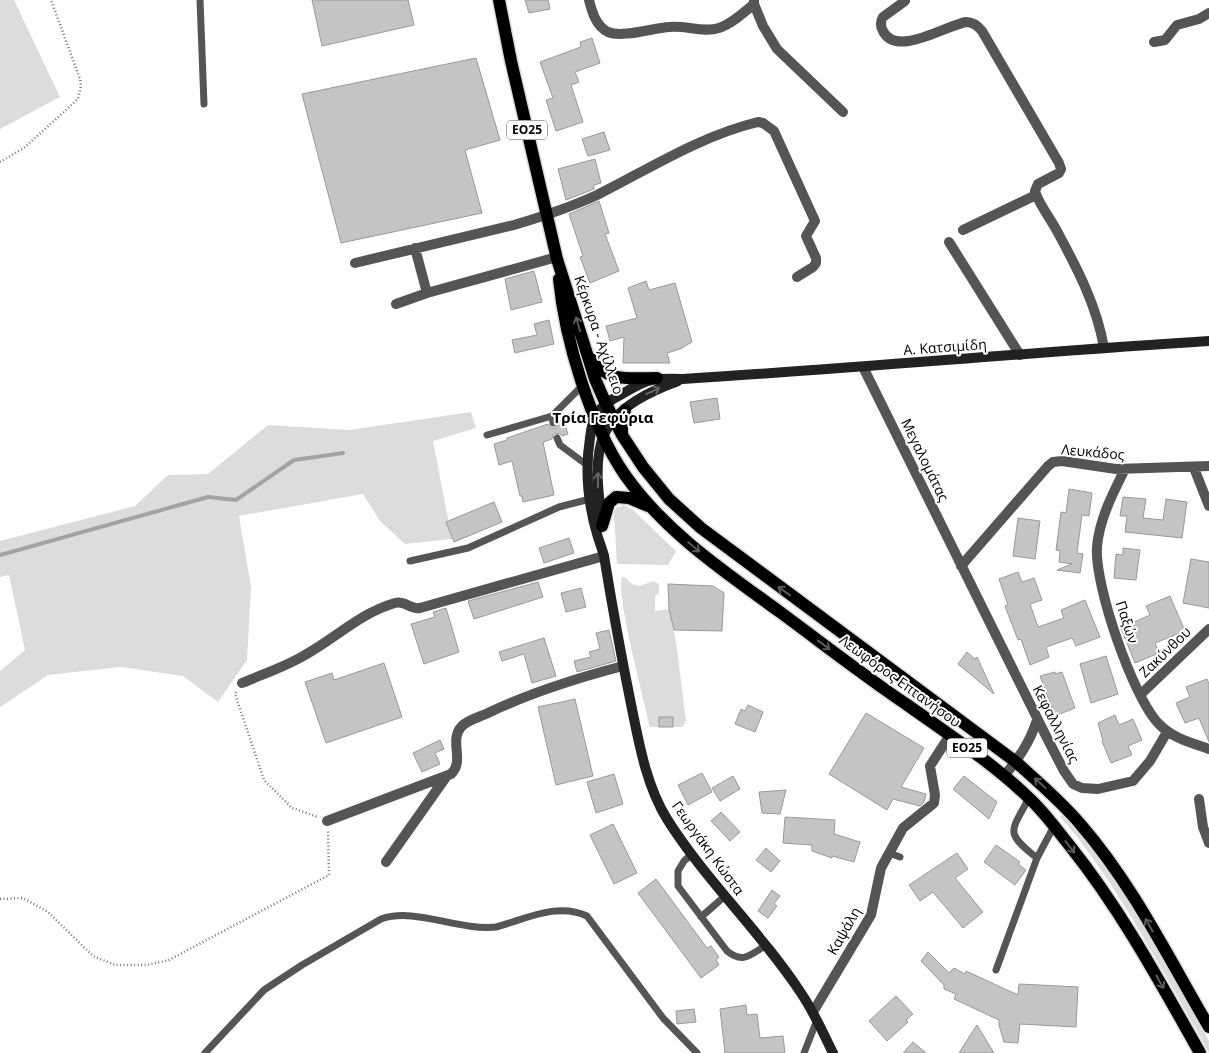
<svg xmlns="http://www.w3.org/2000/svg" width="1209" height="1053" font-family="'Open Sans',sans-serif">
  <rect width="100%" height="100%" fill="#fff"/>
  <path fill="#dcdcdc" d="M0 0H14L60 97 0 129Z
    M471 412 476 428 433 441 452 539 405 544 380 521 363 494 239 516 251 587 247 660 218 702 183 676 121 667 48 675 0 707V671L25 650 9 575 0 577V541L135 506 168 475 208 474 268 425 349 430Z
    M624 505 633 510 676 551 668 565 617 564 614 514 616 508Z
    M622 577H625L632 584 640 586 653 581 659 584V593L655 596V611L669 609 676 641 686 721 682 727H673L672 717H659V727H650C645 704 615 592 622 577Z
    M1062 815C1124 879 1166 963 1209 1041V1053C1184 1008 1159 964 1133 920 1111 884 1088 848 1060 817Z"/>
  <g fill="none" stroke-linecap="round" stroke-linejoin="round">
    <path stroke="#a3a3a3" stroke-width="4" d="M0 555 208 497 236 500 294 460 343 453"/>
  </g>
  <path fill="#c4c4c4" stroke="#999" d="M312 0H408L414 25 322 46Z
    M525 0H548L550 9 529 13Z
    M592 38 600 63 575 72 579 82 571 85 583 122 556 131 546 100 553 98 540 62 581 47 580 42Z
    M476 58 500 140 465 150 482 213 341 243 302 94Z
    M604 132 610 150 588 156 582 139Z
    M595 159 601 183 594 185V189L566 200 558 169Z
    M599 201 609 233 605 234 619 271 590 283 580 257 583 256 569 214Z
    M534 271 542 302 511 310 505 279Z
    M646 281 649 290 675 283 692 342 680 349 667 353 670 363H623L624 337 610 341 606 326 637 318 628 288Z
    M549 320 554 344 515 353 512 340 537 335 534 324Z
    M717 398 720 419 694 423 690 402Z
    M563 419 568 434 562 436 560 434 555 433 553 435 552 439 543 442 554 495 523 502 522 496H520L512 461 499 465 494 444 507 440V438L548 424 551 428H554L558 425V421Z
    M1069 489 1092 493 1089 516 1082 515 1077 553 1083 554 1080 573 1057 570 1072 564 1059 562 1060 551 1056 550 1061 512 1066 513Z
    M1123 497 1146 499 1143 518 1163 520 1166 499 1187 502 1182 538 1125 532 1127 516H1120Z
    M494 502 502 522 454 542 446 522Z
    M1018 518 1040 521 1035 559 1013 556Z
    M569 538 574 553 544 563 539 548Z
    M1123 548 1140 550 1136 580 1114 578 1116 554 1123 555Z
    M1191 559 1209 562V608L1183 603Z
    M1018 572 1022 582 1034 578 1042 600 1030 604 1038 627 1064 618 1061 610 1085 600 1100 637 1076 646 1072 638 1046 647 1049 657 1030 665 1021 639 1018 640 1005 606 1008 605 999 579Z
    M538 582 543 597 474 619 468 601Z
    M668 584 713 586 724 593 722 631 674 630 669 609Z
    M581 588 586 607 566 612 561 593Z
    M1170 596 1185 631 1155 643 1159 653 1135 663 1121 628 1150 615 1146 606Z
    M446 608 459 652 424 664 411 624 435 617 433 612Z
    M609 630 616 661 577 672 574 661 591 657 589 652 600 649 596 633Z
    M544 638 556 676 532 683 524 654 502 661 499 652Z
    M967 652 975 659 977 657 994 694 958 664Z
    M1106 656 1118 694 1091 703 1080 664Z
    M384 663 402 717 326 743 305 682 332 673 334 680Z
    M1055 672V674L1062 672 1075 708 1055 716 1040 676Z
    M1207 679 1209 684V742L1199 718 1185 723 1176 703 1190 697 1186 687Z
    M575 699 593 776 556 785 538 707Z
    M748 705 763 712 755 732 735 724 741 709 745 711Z
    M866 713 924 748 901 787 926 794 924 802 920 806 893 799 887 810 829 774Z
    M1115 715 1119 725 1133 719 1142 740 1128 746 1132 755 1111 763 1102 741H1103L1098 723Z
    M659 717H673V727H659Z
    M440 740 444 749 435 753 440 764 422 772 413 753Z
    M702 773 712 792 688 805 678 785Z
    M614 774 623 804 596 813 587 782Z
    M733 776 740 789 720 801 712 788Z
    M964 776 997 802 989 819 953 789Z
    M786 790 780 814 762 813 759 792Z
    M721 812 740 832 730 841 711 821Z
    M785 817 835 820 834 834 860 842 854 862 832 856V858L812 851V845L783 843Z
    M613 824 637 873 614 884 590 835Z
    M996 845 1020 862 1018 864 1026 870 1015 885 984 862Z
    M766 848 780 861 771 872 756 860Z
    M957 853 968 869 955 878 983 912 963 928 933 892 920 901 909 885Z
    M656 879 707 948 711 946 719 957 716 960 719 965 701 978 638 893Z
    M772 890 780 896 774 904 777 906 768 918 758 911Z
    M928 952 949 973 954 968 965 974 966 971 1018 995 1019 984 1078 987 1076 1027 1020 1024 1018 1043 1004 1042 999 1025V1020L954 999 956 994 944 989V985L921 961Z
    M896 996 913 1014 906 1020 908 1022 887 1041 869 1021Z
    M746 1005 747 1015 757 1014 760 1038 783 1036 785 1053H725L720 1009Z
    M694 1009 696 1022 677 1024 676 1011Z
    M977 1025 994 1053H959L969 1037Z
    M913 1042 926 1053H903Z"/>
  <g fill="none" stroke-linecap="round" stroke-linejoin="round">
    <g stroke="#dbdbdb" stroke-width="15">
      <path id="primary" d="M499 0 511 61 557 259 595 379 606 404 622 435 643 467 669 499 701 528 1016 762C1038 782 1062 802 1081 825 1133 885 1169 959 1209 1027
        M559 279C565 340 590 424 625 475 665 532 725 572 780 612 822 643 863 675 906 704 948 734 993 763 1030 799 1045 813 1057 830 1070 846 1121 910 1160 982 1200 1053
        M591 359C608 383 630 378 657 378
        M622 433V419L625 410
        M602 526 609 503 616 497 629 498 648 506"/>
    </g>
    <path stroke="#777" stroke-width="2.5" stroke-dasharray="1 2.5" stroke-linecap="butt" d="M0 162 24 148 78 99 81 86 80 79 51 0
      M236 692 235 694 264 780 292 808 318 817
      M0 899 23 898 48 912 93 956 115 965H147L169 960 329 875 328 831"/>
    <path stroke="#555" stroke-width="7" d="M200 0 204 104
      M553 423 552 416 583 385
      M487 435 552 416
      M557 438 560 445 587 465
      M410 561 468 548 559 507 590 499
      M1029 798C1011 832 1004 832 1037 858
      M889 853 900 857
      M692 854 684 861 678 871V886L727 951C743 964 750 955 765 946
      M701 917 725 896
      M996 970 1037 858 1054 826
      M205 1053 264 990 302 965 381 919C415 907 458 931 496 927 526 919 557 902 587 916L663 1018 697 1053
      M804 1053 817 1020"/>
    <path stroke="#555" stroke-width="10" d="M589 0C592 12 596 26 608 32 623 38 653 28 669 27 686 25 703 33 719 28 732 24 744 12 754 4V0
      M905 1 883 17C880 22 880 26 883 31 896 58 947 25 966 22 973 22 978 26 982 31L1059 163 1061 169 1059 173 1038 184 1035 191 1036 194C1041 207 1050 218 1057 231 1077 268 1097 306 1104 348
      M754 4 763 26 777 49 843 112
      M1154 42 1165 40 1177 25 1199 19 1209 13
      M963 230 1036 195
      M949 242 1020 355
      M415 248 427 293
      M355 263 514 225C541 217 571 207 597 195 649 169 700 136 758 122L763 123 774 131 815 221 806 236 816 258V263L813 267 797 277
      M396 304 427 293 557 257
      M863 367 1045 734 1064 771 1073 784 1082 788 1098 789 1133 781 1150 761 1167 732
      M1194 468 1209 506
      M1125 469C1113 493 1099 520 1097 547 1094 584 1133 698 1159 724 1172 738 1192 743 1209 749
      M961 566 1048 466 1053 462 1062 461 1116 469 1209 466
      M242 683C263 674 285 667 305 655 336 638 360 613 395 603 405 600 410 610 420 608L604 556
      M1140 695 1209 629
      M1004 776C1019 758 1030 742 1037 720
      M1199 799 1203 827 1209 843
      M327 821 451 774C465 761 449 741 461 727 467 720 480 717 488 713 532 692 577 678 623 666
      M386 862 446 777
      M813 1012 871 915 881 868 903 828 934 803 935 795 930 766 950 735"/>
    <path stroke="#222" stroke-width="10" d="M602 523C599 498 593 459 604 435 617 406 651 391 678 381
      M833 1053C823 1033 814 1012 801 993 761 932 706 881 667 819 646 785 639 743 631 704 621 655 612 605 604 556 602 548 599 541 597 534 588 503 585 469 590 438 591 431 592 422 595 416 601 406 612 399 622 394 649 378 652 378 683 379 859 368 1034 352 1209 341"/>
    <use href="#primary" stroke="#000" stroke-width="12"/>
  </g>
  <defs><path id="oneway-shaft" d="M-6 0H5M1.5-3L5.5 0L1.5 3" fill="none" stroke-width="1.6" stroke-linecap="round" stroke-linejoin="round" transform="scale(1.25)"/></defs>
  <g stroke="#595959">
    <use href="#oneway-shaft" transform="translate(578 324) rotate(-106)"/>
    <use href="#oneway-shaft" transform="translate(694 547) rotate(40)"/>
    <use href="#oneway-shaft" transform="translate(784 591) rotate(-144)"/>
    <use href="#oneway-shaft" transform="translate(824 645) rotate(36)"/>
    <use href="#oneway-shaft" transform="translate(1040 783) rotate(-138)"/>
    <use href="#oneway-shaft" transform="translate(1070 847) rotate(52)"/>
    <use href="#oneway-shaft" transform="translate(1149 925) rotate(-120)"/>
    <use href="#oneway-shaft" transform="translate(1160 982) rotate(60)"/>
  </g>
  <g stroke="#646464">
    <use href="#oneway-shaft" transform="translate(653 391) rotate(-25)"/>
    <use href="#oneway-shaft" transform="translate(598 480) rotate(-90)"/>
  </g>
  <g text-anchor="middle" stroke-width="4" stroke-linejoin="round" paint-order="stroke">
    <g fill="#fff" stroke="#4c4c4c" stroke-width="1">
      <rect x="507" y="120.5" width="40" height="19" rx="4"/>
      <rect x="947" y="738.5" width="40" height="19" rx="4"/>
    </g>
    <g font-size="12" font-weight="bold" fill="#000">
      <text x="527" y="134">ΕΟ25</text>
      <text x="967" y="752">ΕΟ25</text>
    </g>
    <g font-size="14" fill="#000" stroke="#fff">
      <text transform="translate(599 335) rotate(71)" y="5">Κέρκυρα - Αχίλλειο</text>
      <text transform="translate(945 347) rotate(-4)" y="5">Α. Κατσιμίδη</text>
      <text transform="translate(1093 452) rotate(5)" y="5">Λευκάδος</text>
      <text transform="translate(925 460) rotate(64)" y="5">Μεγαλομάτας</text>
      <text transform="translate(1127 622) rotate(72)" y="5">Παξών</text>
      <text transform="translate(1165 652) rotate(-44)" y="5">Ζακύνθου</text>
      <text transform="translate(900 681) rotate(36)" y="5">Λεωφόρος Επτανήσου</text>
      <text transform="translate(1056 724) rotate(63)" y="5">Κεφαλληνίας</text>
      <text transform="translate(708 848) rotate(54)" y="5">Γεωργάκη Κώστα</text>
      <text transform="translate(844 931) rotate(-60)" y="5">Καψάλη</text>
    </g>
    <g font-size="15" font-weight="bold" fill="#000" stroke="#fff">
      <text x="603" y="423">Τρία Γεφύρια</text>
    </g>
  </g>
</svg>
